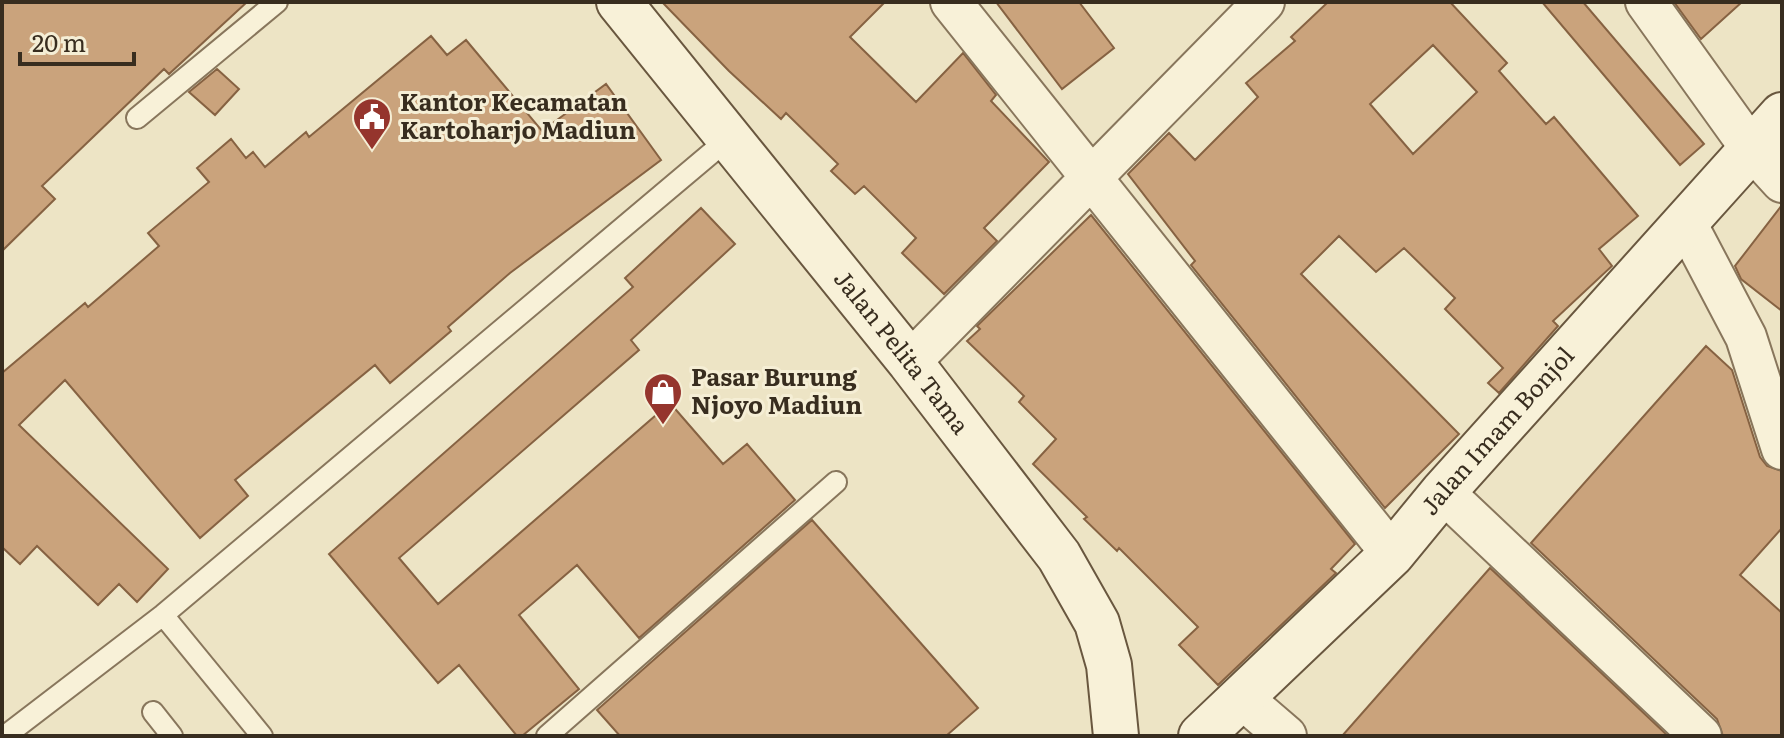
<svg xmlns="http://www.w3.org/2000/svg" width="1784" height="738" font-family="Literata,serif">
  <rect width="100%" height="100%" fill="#ede4c5"/>
  <path fill="#caa37c" stroke="#866242" stroke-width="2" fill-rule="evenodd" d="M2 2H247L169 74 164 69 42 186 55 199 2 251Z
    M662 2H885L850 37 916 102 963 53 996 95 991 101 1049 162 984 228 997 241 944 294 902 253 916 238 864 186 855 194 831 171 838 164 786 113 781 119 729 71Z
    M996 2H1079L1114 48 1062 89Z
    M1328 2H1450L1507 63 1499 71 1546 124 1554 117 1638 216 1599 249 1612 266 1553 321 1558 326 1499 393 1488 383 1503 368 1445 309 1455 298 1404 248 1376 272 1339 236 1301 274 1459 434 1385 508 1191 265 1195 261 1128 174 1169 133 1195 160 1258 97 1246 83 1295 41 1291 37ZM1433 45 1477 92 1413 154 1370 104Z
    M1542 2H1583L1704 144 1680 165Z
    M1674 2H1742L1701 39Z
    M431 36 447 55 466 40 542 131 606 84 661 160 510 273 448 327 451 331 390 383 375 365 235 480 248 496 200 538 65 380 19 425 168 569 137 602 119 584 98 605 37 546 20 564 2 547V373L85 303 88 307 159 246 148 233 209 182 197 168 231 139 246 158 253 152 265 167 306 132 309 137Z
    M217 69 239 89 215 115 189 92Z
    M1782 205V311L1741 279 1735 266Z
    M701 208 735 244 631 340 639 350 399 558 438 604 670 403 723 464 747 444 795 500 639 638 577 565 519 615 579 689 522 736H517L459 665 438 683 329 554 633 287 625 278Z
    M1091 215 1355 544 1331 569 1336 573 1218 685 1179 645 1198 627 1119 548 1117 551 1084 519 1087 517 1033 464 1056 439 1019 402 1024 396 967 341 980 329 977 326Z
    M1706 346 1732 370 1760 457 1767 466 1782 471V528L1740 575 1782 613V736H1723L1717 719 1531 543Z
    M812 520 978 708 946 736H620L597 710Z
    M1490 568 1668 736H1342Z"/>
  <g fill="none" stroke-linecap="round" stroke-linejoin="round">
    <g stroke="#88765c" stroke-width="24">
      <path id="lane" d="M137 118 277 2
        M163 615 262 736
        M153 712 172 736
        M5 736 163 615 728 139
        M547 736 836 482"/>
    </g>
    <g stroke="#88765c" stroke-width="44">
      <path id="street" d="M951 2 1392 554
        M1646 2 1750 147 1782 182
        M1685 221 1746 337 1782 449
        M910 362 1264 2
        M1443 492 1701 736
        M1243 699 1286 736"/>
    </g>
    <g stroke="#69573f" stroke-width="48">
      <g id="secondary">
        <path id="s1" d="M619 2 910 362 1059 556 1097 623 1109 665 1116 736"/>
        <path id="s2" d="M1201 736 1392 554 1443 492 1782 115"/>
      </g>
    </g>
    <use href="#lane" stroke="#f8f1d8" stroke-width="20"/>
    <use href="#street" stroke="#f8f1d8" stroke-width="40"/>
    <use href="#secondary" stroke="#f8f1d8" stroke-width="44"/>
  </g>
  <defs>
    <g id="civic-pin" transform="scale(2)"><path d="M0 17L-7.5 6A9.5 9.5 0 1 1 7.5 6Z" fill="#95352d" stroke="#f5eed5"/><path d="M-.6-6.5H3V-4.5H.6V-3L4-1V1h2V6H-6V1h2V-1L-.6-3ZM-1.2 2.5V6h2.4V2.5Z" fill="#fff"/></g>
    <g id="shop-pin" transform="scale(2)"><path d="M0 17L-7.5 6A9.5 9.5 0 1 1 7.5 6Z" fill="#95352d" stroke="#f5eed5"/><path d="M-5-2.5h2.3a2.7 3.5 0 0 1 5.4 0H5L5.5 6h-11ZM-1.5-2.5h3a1.5 2.3 0 0 0-3 0Z" fill="#fff"/></g>
  </defs>
  <g fill-rule="evenodd">
    <use href="#civic-pin" x="372" y="117"/>
    <use href="#shop-pin" x="663" y="392"/>
  </g>
  <g text-anchor="middle" stroke-width="6" stroke-linejoin="round" paint-order="stroke">
    <g font-size="24" font-weight="bold" fill="#382d1f" stroke="#f5eed5" text-anchor="start">
      <text x="400" y="111">Kantor Kecamatan<tspan x="400" dy="28">Kartoharjo Madiun</tspan></text>
      <text x="691" y="386">Pasar Burung<tspan x="691" dy="28">Njoyo Madiun</tspan></text>
    </g>
    <g font-size="24" fill="#382d1f" stroke="#f5eed5">
      <text dy="8" stroke="none"><textPath href="#s1" startOffset="450">Jalan Pelita Tama</textPath></text>
      <text dy="8" stroke="none"><textPath href="#s2" startOffset="426">Jalan Imam Bonjol</textPath></text>
    </g>
  </g>
  <rect width="1784" height="738" fill="none" stroke="#382d1f" stroke-width="8"/>
  <path d="M20 52v12h114v-12" fill="none" stroke="#382d1f" stroke-width="4"/>
  <text x="32" y="52" font-size="24" fill="#382d1f" stroke="#f5eed5" stroke-width="6" paint-order="stroke">20 m</text>
</svg>
